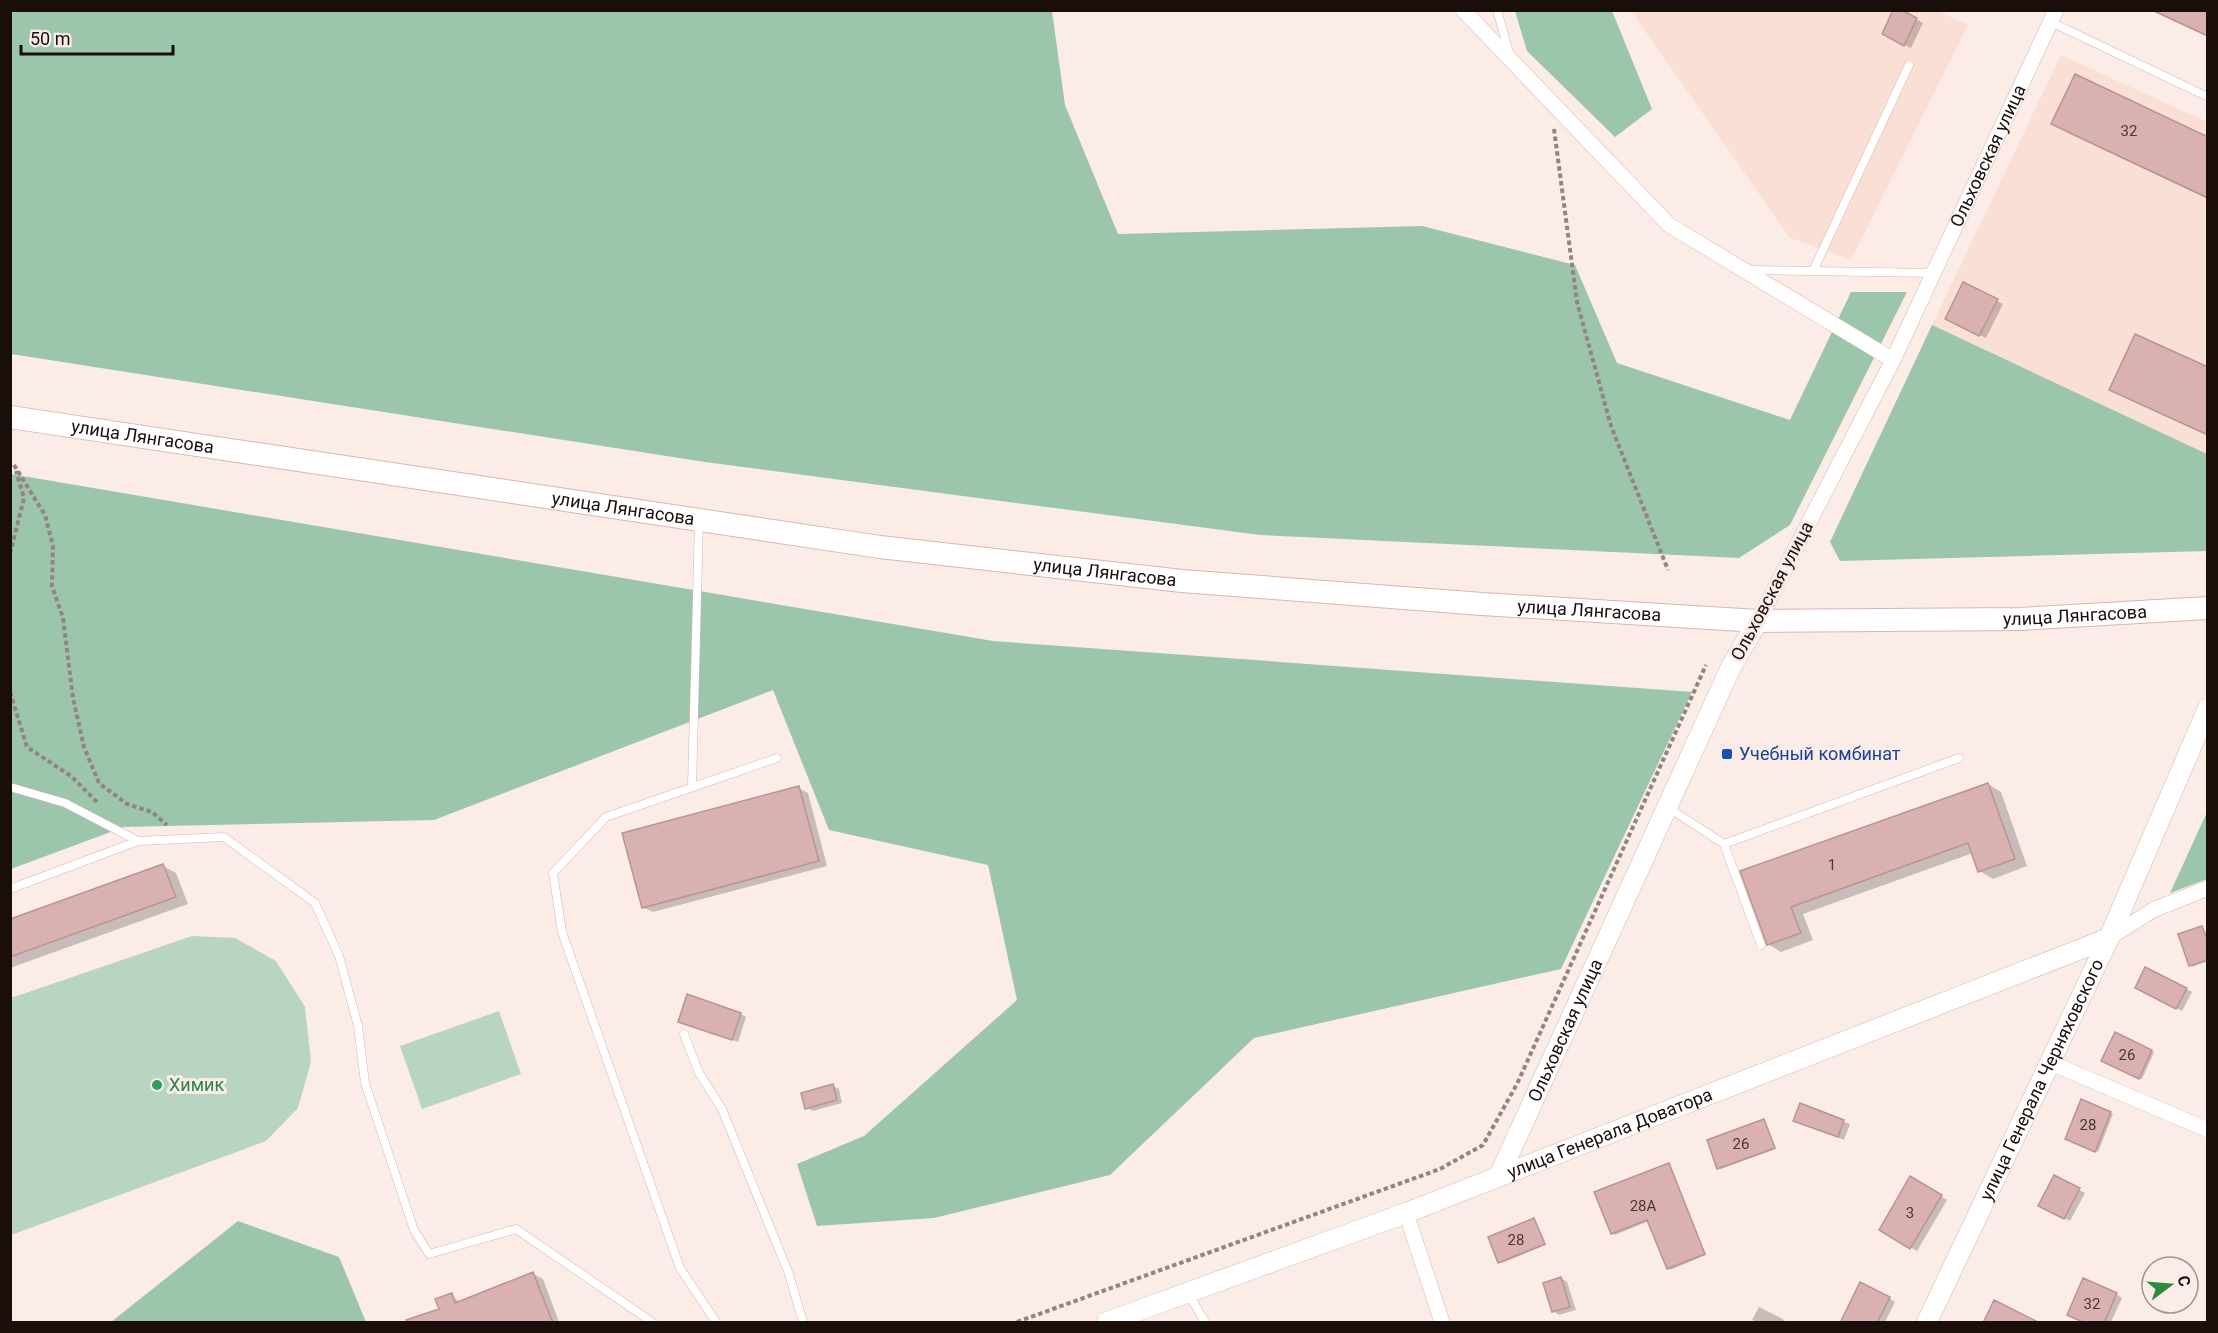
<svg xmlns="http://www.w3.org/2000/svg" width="2218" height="1333" font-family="Roboto,sans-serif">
  <rect width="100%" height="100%" fill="#fbece7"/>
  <path fill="#fadfd5" d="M1935 10 1968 25 1851 260 1790 238 1631 11Z
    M2061 55 2207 122V454L1932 325Z"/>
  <path fill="#b8d4c2" d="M192 936 235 938 276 961 305 1007 311 1062 298 1108 266 1141 11 1235V998Z
    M499 1011 521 1074 422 1109 400 1046Z"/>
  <path fill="#9cc6ab" d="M10 11H1052L1065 105 1118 234 1422 226 1575 265 1617 363 1790 420 1851 292H1907L1790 525 1739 558 1260 535 705 462 11 354Z
    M1515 11H1612L1652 109 1615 137 1527 51Z
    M1932 325 2207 454V551L1840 561 1830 542Z
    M11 474 993 641 1692 692 1561 969 1254 1038 1110 1175 934 1218 817 1226 797 1164 864 1136 1017 1000 988 865 829 830 773 690 434 820 124 827 11 869Z
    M2207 812V879L2170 893Z
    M238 1221 339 1257 366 1322H111Z"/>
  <path fill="#0003" d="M1899 10 1923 23 1911 48 1890 37Z
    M2150 10H2208V37Z
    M2053 124 2208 139V199L2072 135Z
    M1997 301 2003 304 1986 338 1952 321Z
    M2208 369V435L2111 390Z
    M1988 784 2001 792 2027 866 1993 879 1980 871 1973 853 1803 914 1813 940 1781 952 1768 944 1742 872Z
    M798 788 808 793 827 866 653 912 643 907Z
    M163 866 176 873 188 904 10 968V921Z
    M2202 927 2208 937V961L2192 967 2190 965Z
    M2137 987 2186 989 2192 992 2182 1011Z
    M741 1014 746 1017 738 1042 680 1021Z
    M2115 1034 2154 1052 2142 1079 2103 1060Z
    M833 1086 839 1089 842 1103 813 1111 807 1108Z
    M2082 1101 2113 1114 2098 1152 2069 1140Z
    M1801 1105 1850 1124 1844 1140 1795 1120Z
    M1764 1121 1776 1149 1721 1169 1719 1168Z
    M1669 1164 1706 1255 1670 1270 1649 1221 1615 1235 1612 1233Z
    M2054 1177 2085 1193 2070 1221 2040 1205Z
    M1911 1179 1947 1200 1917 1251 1881 1230Z
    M1534 1220 1546 1245 1502 1263 1500 1262Z
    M533 1274 543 1279 559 1322H509Z
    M1561 1278 1567 1282 1576 1310 1559 1315 1553 1311Z
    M2116 1294 2122 1298 2111 1322H2087Z
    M452 1295 460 1303 440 1310Z
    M1889 1298 1895 1302 1885 1322H1842Z
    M1759 1307 1781 1318 1786 1322H1756L1752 1320Z"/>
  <path fill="#d8b1b0" stroke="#b99492" stroke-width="1.5" d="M1893 10H1902L1917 18 1904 46 1882 34Z
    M2152 10H2208V36Z
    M2075 74 2208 137V198L2051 124Z
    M1963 282 1998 299 1979 336 1945 319Z
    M2135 334 2208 367V435L2109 390Z
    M1988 783 2015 859 1978 872 1968 843 1791 907 1801 933 1767 945 1740 871Z
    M799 786 819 861 642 908 622 833Z
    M163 864 176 897 10 957V919Z
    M2202 926 2208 941V960L2189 966 2178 934Z
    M2145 967 2187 988 2176 1009 2135 988Z
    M687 994 741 1013 732 1040 678 1022Z
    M2115 1032 2152 1050 2139 1079 2101 1061Z
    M833 1084 837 1100 805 1109 801 1093Z
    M2081 1099 2111 1112 2095 1152 2065 1139Z
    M1800 1103 1844 1120 1838 1137 1793 1121Z
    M1764 1119 1775 1148 1717 1169 1707 1140Z
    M1669 1163 1705 1254 1667 1269 1647 1220 1611 1234 1594 1192Z
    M2054 1175 2080 1188 2064 1219 2038 1206Z
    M1910 1176 1942 1195 1910 1249 1879 1230Z
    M1534 1218 1545 1244 1498 1263 1488 1237Z
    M533 1272 553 1323H407L406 1320 439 1309 435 1299 452 1293 455 1303Z
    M1561 1277 1570 1307 1552 1312 1543 1283Z
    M2083 1278 2117 1293 2104 1323H2085L2067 1315Z
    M1860 1282 1890 1297 1877 1323H1840Z
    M1994 1300 2040 1323H1983Z"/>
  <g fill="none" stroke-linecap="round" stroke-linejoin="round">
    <g stroke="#dab6aa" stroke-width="9">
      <path id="service" d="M1497 10 1509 52
        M2051 22 2208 97
        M1749 270 1933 273
        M1813 271 1909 65
        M10 787 65 803 138 841
        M692 787 699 521
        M1669 808 1724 844 1959 758
        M1724 844 1761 945
        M10 889 138 841 224 837 315 903 339 956 358 1026 365 1083 414 1230 429 1254 516 1229 652 1322
        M684 1034 699 1073 722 1109 789 1274 803 1322
        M1188 1293 1205 1322
        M716 1322 680 1268 562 932 553 873 606 817 777 758"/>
    </g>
    <g stroke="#dab6aa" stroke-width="16">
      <g id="minor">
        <path d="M1463 10 1669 225 1893 360"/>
        <path id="s1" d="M1758 621 1893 360 2056 10"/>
        <path d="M2109 938 2153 910 2208 888"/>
        <path d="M2051 1063 2208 1130"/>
        <path d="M1406 1213 1442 1322"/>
      </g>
    </g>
    <g stroke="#dab6aa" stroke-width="21">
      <g id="tertiary">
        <path id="s2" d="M1499 1176 1731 667 1758 621"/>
        <path id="s3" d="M1107 1322 1406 1213 2109 938"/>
        <path id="s4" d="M1927 1322 2109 938 2208 708"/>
      </g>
    </g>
    <g stroke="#dab6aa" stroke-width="24">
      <g id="secondary">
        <path id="s5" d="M10 417 880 547 1182 581 1482 604 1758 621 2020 619 2208 608"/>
      </g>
    </g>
    <path stroke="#928480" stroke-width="4" stroke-dasharray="4.5 3" stroke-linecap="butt" d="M1554 129 1577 302 1611 426 1668 570
      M14 465 45 515 53 546 52 586 63 618 73 698 84 747 99 783 127 804 152 812 167 825
      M10 554 24 498 16 471
      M10 692 27 747 71 776 98 803
      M1017 1322 1440 1169 1483 1145 1517 1084 1706 665"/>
    <use href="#service" stroke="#fff" stroke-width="8"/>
    <use href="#minor" stroke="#fff" stroke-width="15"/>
    <use href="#tertiary" stroke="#fff" stroke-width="20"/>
    <use href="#secondary" stroke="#fff" stroke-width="22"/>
  </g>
  <rect fill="#1a4fb4" stroke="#fbece7" stroke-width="2" x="1721" y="748" width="12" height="12" rx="3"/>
  <circle fill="#2e9e5b" stroke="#fbece7" stroke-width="2" cx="157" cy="1085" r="6"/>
  <g text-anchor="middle" stroke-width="6" stroke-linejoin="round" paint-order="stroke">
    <g font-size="15" fill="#4a3734">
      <text x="2129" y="136">32</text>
      <text x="1832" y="870">1</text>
      <text x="2127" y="1060">26</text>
      <text x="2088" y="1130">28</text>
      <text x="1741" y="1149">26</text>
      <text x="1643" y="1211">28А</text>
      <text x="1910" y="1218">3</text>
      <text x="1516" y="1245">28</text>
      <text x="2092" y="1309">32</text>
    </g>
    <g font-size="18" fill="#1a0e0a" stroke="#fbece7">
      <text dy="6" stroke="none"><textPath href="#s1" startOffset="519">Ольховская улица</textPath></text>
      <text dy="6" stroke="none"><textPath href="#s5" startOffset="134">улица Лянгасова</textPath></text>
      <text dy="6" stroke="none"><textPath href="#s5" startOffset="620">улица Лянгасова</textPath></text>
      <text dy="6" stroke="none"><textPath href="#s5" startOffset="1106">улица Лянгасова</textPath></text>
      <text transform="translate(1772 591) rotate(-62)" y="6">Ольховская улица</text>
      <text dy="6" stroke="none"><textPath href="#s5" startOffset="1592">улица Лянгасова</textPath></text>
      <text dy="6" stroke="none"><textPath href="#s5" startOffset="2078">улица Лянгасова</textPath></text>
      <text dy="6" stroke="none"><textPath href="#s2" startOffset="160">Ольховская улица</textPath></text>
      <text dy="6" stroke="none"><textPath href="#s4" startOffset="268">улица Генерала Черняховского</textPath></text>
      <text dy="6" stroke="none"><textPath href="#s3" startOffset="537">улица Генерала Доватора</textPath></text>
    </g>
    <g font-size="18" fill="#164399" stroke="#fbece7" text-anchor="start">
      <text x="1739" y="760">Учебный комбинат</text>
    </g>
    <g font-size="18" fill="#27864d" stroke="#fbece7" text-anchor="start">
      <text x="169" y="1091">Химик</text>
    </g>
  </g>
  <rect width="2218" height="1333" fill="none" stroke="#1a0e0a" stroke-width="24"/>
  <g transform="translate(2170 1285) rotate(74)"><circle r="28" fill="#fbece7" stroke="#a1938f" stroke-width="1.5"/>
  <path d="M0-4.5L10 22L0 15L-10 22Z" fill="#2d8b3d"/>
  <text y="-9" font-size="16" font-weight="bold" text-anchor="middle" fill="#1a0e0a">С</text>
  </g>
  <path d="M21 45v9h152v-9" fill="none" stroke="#1a0e0a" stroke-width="3"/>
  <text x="30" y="45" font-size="18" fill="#1a0e0a" stroke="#fbece7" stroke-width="4.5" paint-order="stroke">50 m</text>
</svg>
